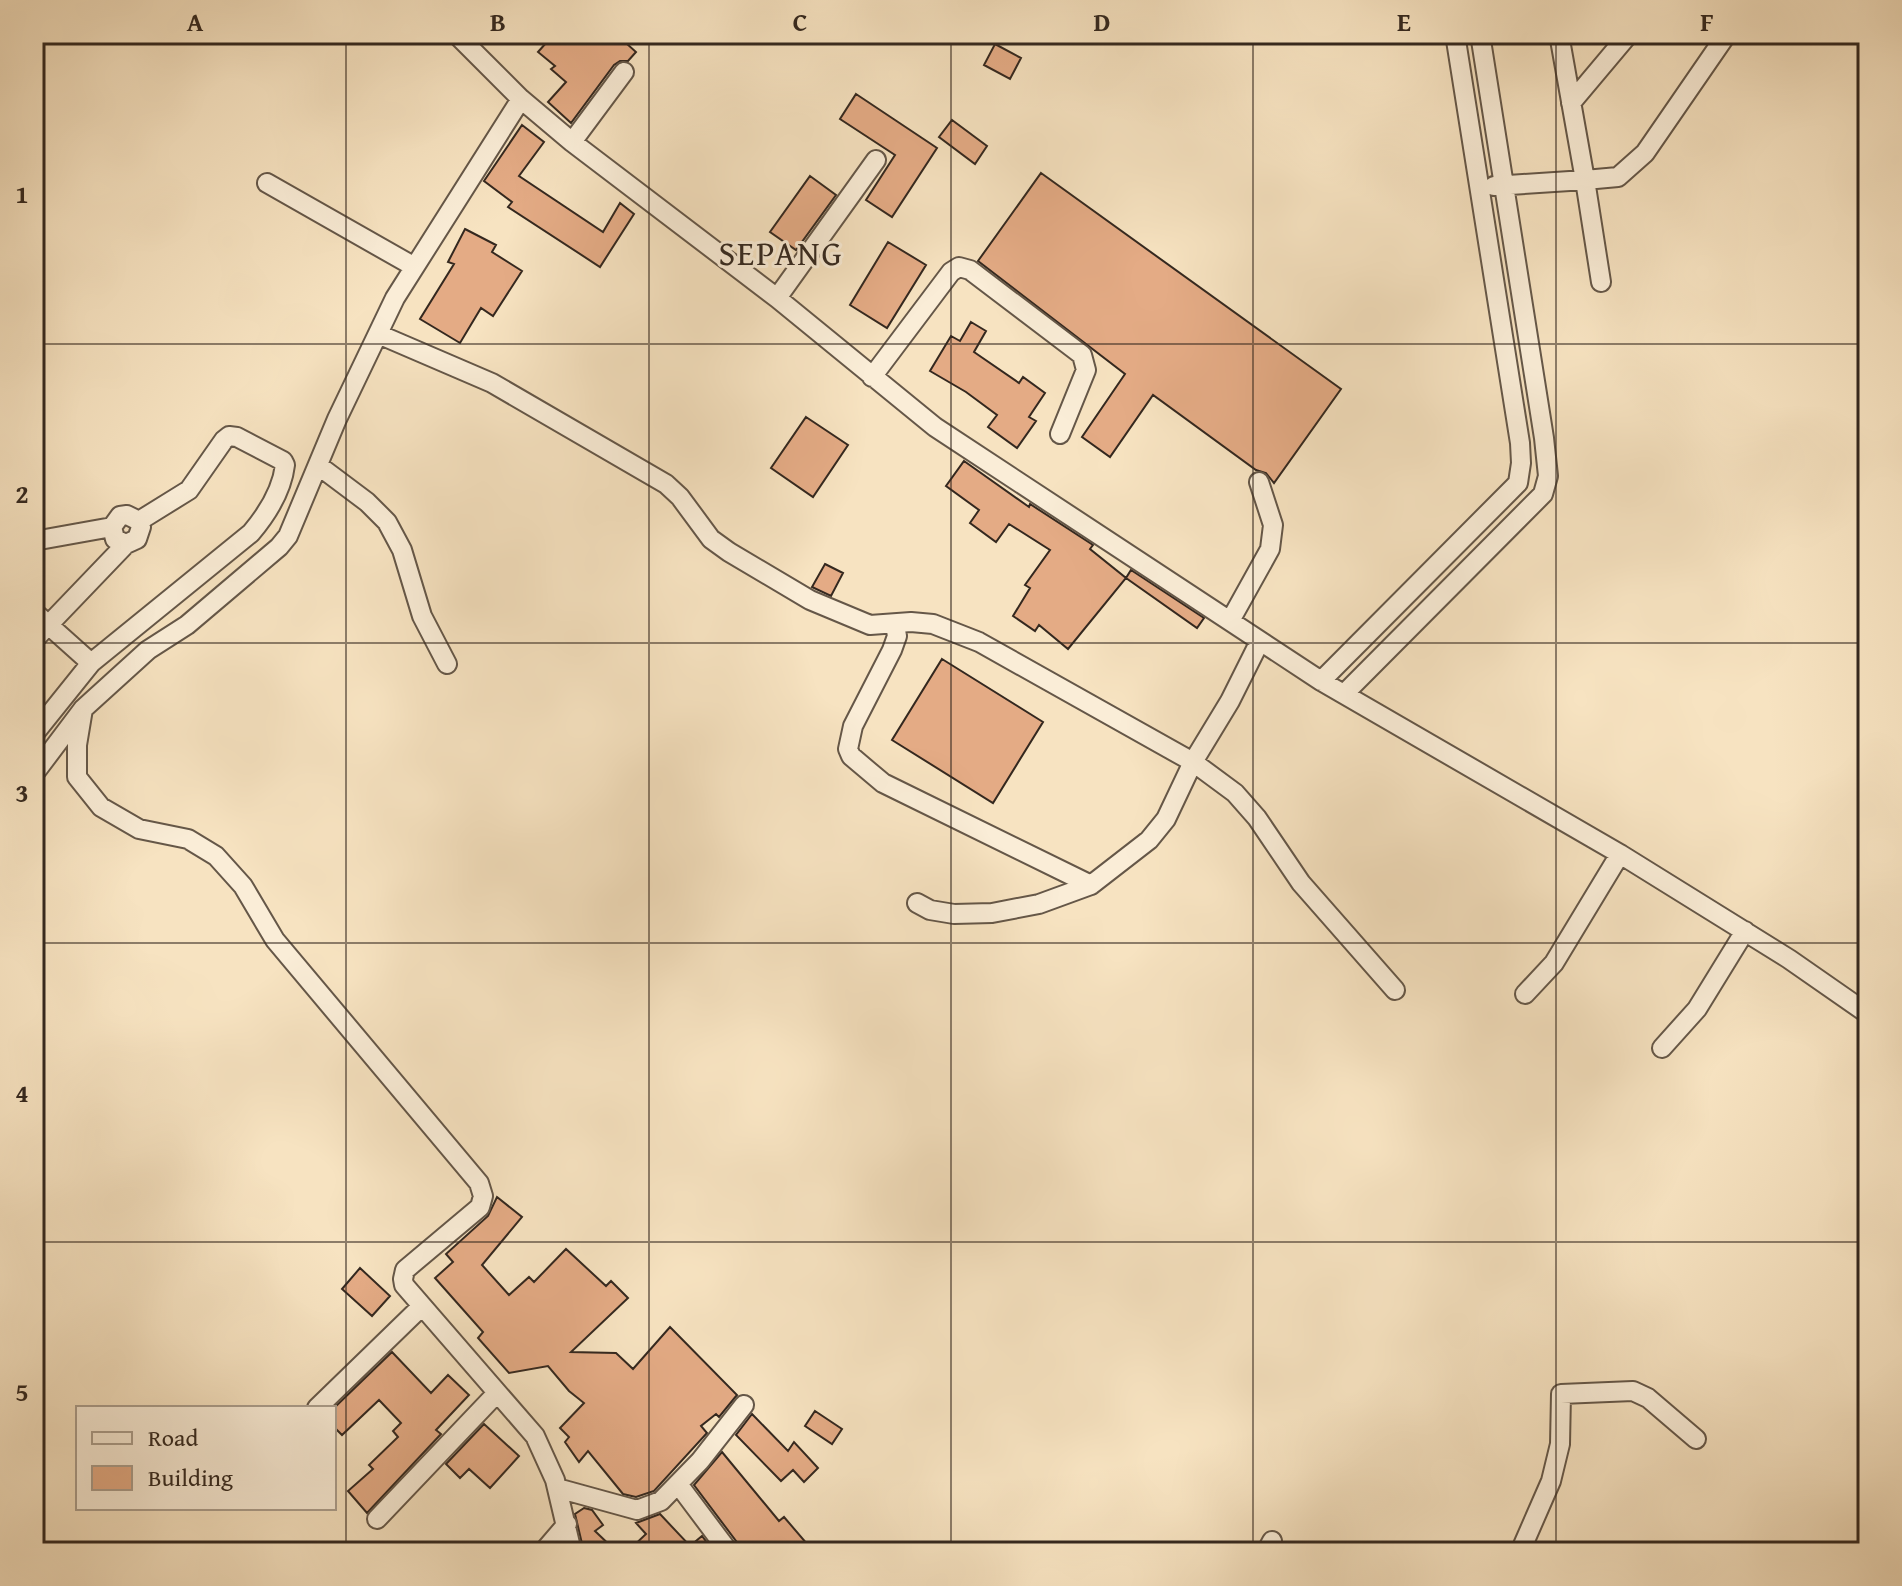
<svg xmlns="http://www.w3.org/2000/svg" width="1902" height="1586" font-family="'Gentium Book Plus',serif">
  <rect width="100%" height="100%" fill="#f7e3c1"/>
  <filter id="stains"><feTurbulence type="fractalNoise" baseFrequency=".0025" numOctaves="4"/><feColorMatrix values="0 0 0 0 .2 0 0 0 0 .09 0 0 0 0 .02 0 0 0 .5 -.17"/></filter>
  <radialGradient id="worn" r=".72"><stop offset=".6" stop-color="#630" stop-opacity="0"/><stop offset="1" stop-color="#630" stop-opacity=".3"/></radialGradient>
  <path fill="#e4ab85" stroke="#34281f" stroke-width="2" d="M554 34H591L600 42 607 34H616L636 52 628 61H620L614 65 571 123 548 102 566 82 551 69 555 66 538 52Z
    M995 44 1021 58 1010 79 984 65Z
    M856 94 937 148 892 217 866 200 895 155 840 119Z
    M952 120 987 146 975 164 939 137Z
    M522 125 544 142 519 176 603 232 620 203 634 214 600 267 508 207 512 202 484 181Z
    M1041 173 1341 389 1274 483 1266 473 1256 470 1153 395 1110 457 1082 437 1125 374 978 261Z
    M810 176 836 195 796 250 770 232Z
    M465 229 496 245 492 252 522 271 493 316 481 308 460 343 420 319 454 264 448 262Z
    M888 242 926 265 887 328 850 305Z
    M971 322 986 331 974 352 1019 383 1023 377 1045 393 1029 417 1036 421 1017 448 988 427 997 415 966 392 930 371 951 336 960 341Z
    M806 417 848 445 813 497 771 468Z
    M964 461 1029 507 1030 504 1093 545 1090 549 1126 578 1068 649 1039 625 1035 631 1013 616 1030 588 1025 585 1050 550 1009 524 996 542 970 523 979 510 946 486Z
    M825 564 843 573 831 596 812 587Z
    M1131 570 1204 618 1197 628 1126 578Z
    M942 659 1043 722 993 803 892 740Z
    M497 1197 522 1217 482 1265 509 1295 529 1277 534 1282 566 1249 606 1286 611 1281 628 1298 571 1352 616 1353 633 1369 670 1327 737 1395 719 1417 716 1414 701 1426 707 1433 654 1491 636 1497 623 1494 588 1451 579 1462 565 1442 569 1437 560 1428 584 1403 569 1391 548 1366 509 1373 478 1338 483 1332 435 1278 453 1262 446 1254 488 1216Z
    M360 1268 390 1296 372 1316 342 1289Z
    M392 1352 431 1393 448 1375 469 1395 436 1430 441 1434 367 1513 348 1491 373 1469 369 1465 398 1437 393 1431 401 1423 379 1400 342 1435 334 1427V1408Z
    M815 1411 842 1429 832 1444 805 1426Z
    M752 1414 788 1451 794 1442 818 1468 804 1482 793 1470 781 1481 736 1435Z
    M484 1424 519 1456 490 1488 469 1469 460 1478 446 1464Z
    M722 1452 779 1521 784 1517 814 1552H741L739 1545 694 1485Z
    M584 1508 592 1510 603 1525 595 1531 617 1552H584L575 1514Z
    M660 1514 690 1546 702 1536 714 1552H627L646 1534 636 1523Z"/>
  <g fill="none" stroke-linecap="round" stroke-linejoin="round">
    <g stroke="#655748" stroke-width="22">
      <path id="minor" d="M456 34 521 99 572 142 777 298 935 427 1321 681 1620 854 1789 959 1868 1014
        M1559 34 1585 180 1618 177 1645 153 1727 34
        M1571 103 1629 34
        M572 142 624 72
        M267 183 413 266
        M1494 186 1585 180 1601 282
        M777 298 876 160
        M378 334 492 383 666 484 680 497 711 539 729 552 810 600 870 625 911 622 933 624 979 642 1193 762 1235 793 1257 818 1301 883 1395 990
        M872 377 951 272 959 267 970 270 1082 355 1086 370 1060 434
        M319 466 367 502 387 522 402 550 422 616 447 664
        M34 541 112 527
        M34 612 91 663
        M1230 621 1270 549 1273 525 1259 482
        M895 625 897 636 892 650 853 726 848 749 851 756 883 783 1091 885
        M34 640 126 544 137 539 141 527 139 521 127 515 120 516 112 527 115 539 126 544
        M1321 681 1518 483 1521 463 1520 443 1455 34
        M1344 694 1543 494 1548 476 1544 438 1480 34
        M83 709 77 745V777L101 807 139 829 188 839 216 856 243 886 275 940 479 1183 483 1196 480 1207 405 1270 403 1279 404 1285 535 1436 555 1480 572 1552
        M34 734 91 663 251 533C267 514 282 490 285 465L283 461 237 437 229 436 224 440 189 490 139 521
        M34 774 83 709 148 650 187 625 279 547 288 536 337 419 395 298 521 99
        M917 903 930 910 954 914 992 913 1039 904 1091 885 1149 840 1166 819 1193 762 1230 701 1260 641
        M1525 994 1554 963 1620 854
        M1662 1048 1697 1009 1745 931
        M317 1408 421 1307
        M678 1484 729 1552
        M557 1488 637 1510 661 1501 700 1461 744 1405
        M377 1519 497 1393
        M543 1552 567 1524
        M1266 1552 1272 1541
        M1520 1552 1551 1481 1560 1444 1561 1394 1633 1391 1648 1398 1696 1439"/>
    </g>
    <use href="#minor" stroke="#faedd7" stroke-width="18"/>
  </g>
  <path fill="none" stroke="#34281f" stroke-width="2" stroke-opacity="0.55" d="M346 34V1552M649 34V1552M951 34V1552M1253 34V1552M1556 34V1552M34 344H1868M34 643H1868M34 943H1868M34 1242H1868"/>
  <g text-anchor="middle" stroke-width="6" stroke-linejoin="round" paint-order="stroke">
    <g font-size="34" letter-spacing="2" fill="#34281f" stroke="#faedd7">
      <text x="781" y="265">SEPANG</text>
    </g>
  </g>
  <rect width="1902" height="1586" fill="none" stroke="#f7e3c1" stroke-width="88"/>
  <rect x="76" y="1406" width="260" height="104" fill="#faedd7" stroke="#ab9e8d" stroke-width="2"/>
  <rect x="92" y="1432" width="40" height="12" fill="#faedd7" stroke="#ab9e8d" stroke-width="2"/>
  <text x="148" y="1446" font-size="24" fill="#34281f">Road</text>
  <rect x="92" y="1466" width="40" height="24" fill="#e4ab85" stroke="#ab9e8d" stroke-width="2"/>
  <text x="148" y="1486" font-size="24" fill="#34281f">Building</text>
  <rect x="44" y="44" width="1814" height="1498" fill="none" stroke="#34281f" stroke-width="3"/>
  <g font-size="26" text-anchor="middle" font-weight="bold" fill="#34281f">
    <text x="195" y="31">A</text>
    <text x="498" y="31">B</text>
    <text x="800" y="31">C</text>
    <text x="1102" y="31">D</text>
    <text x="1404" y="31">E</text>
    <text x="1707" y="31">F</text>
    <text x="22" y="203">1</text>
    <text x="22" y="503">2</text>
    <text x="22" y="802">3</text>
    <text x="22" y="1102">4</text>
    <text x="22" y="1401">5</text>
  </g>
  <rect width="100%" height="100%" filter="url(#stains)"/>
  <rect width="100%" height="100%" fill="url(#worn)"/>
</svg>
